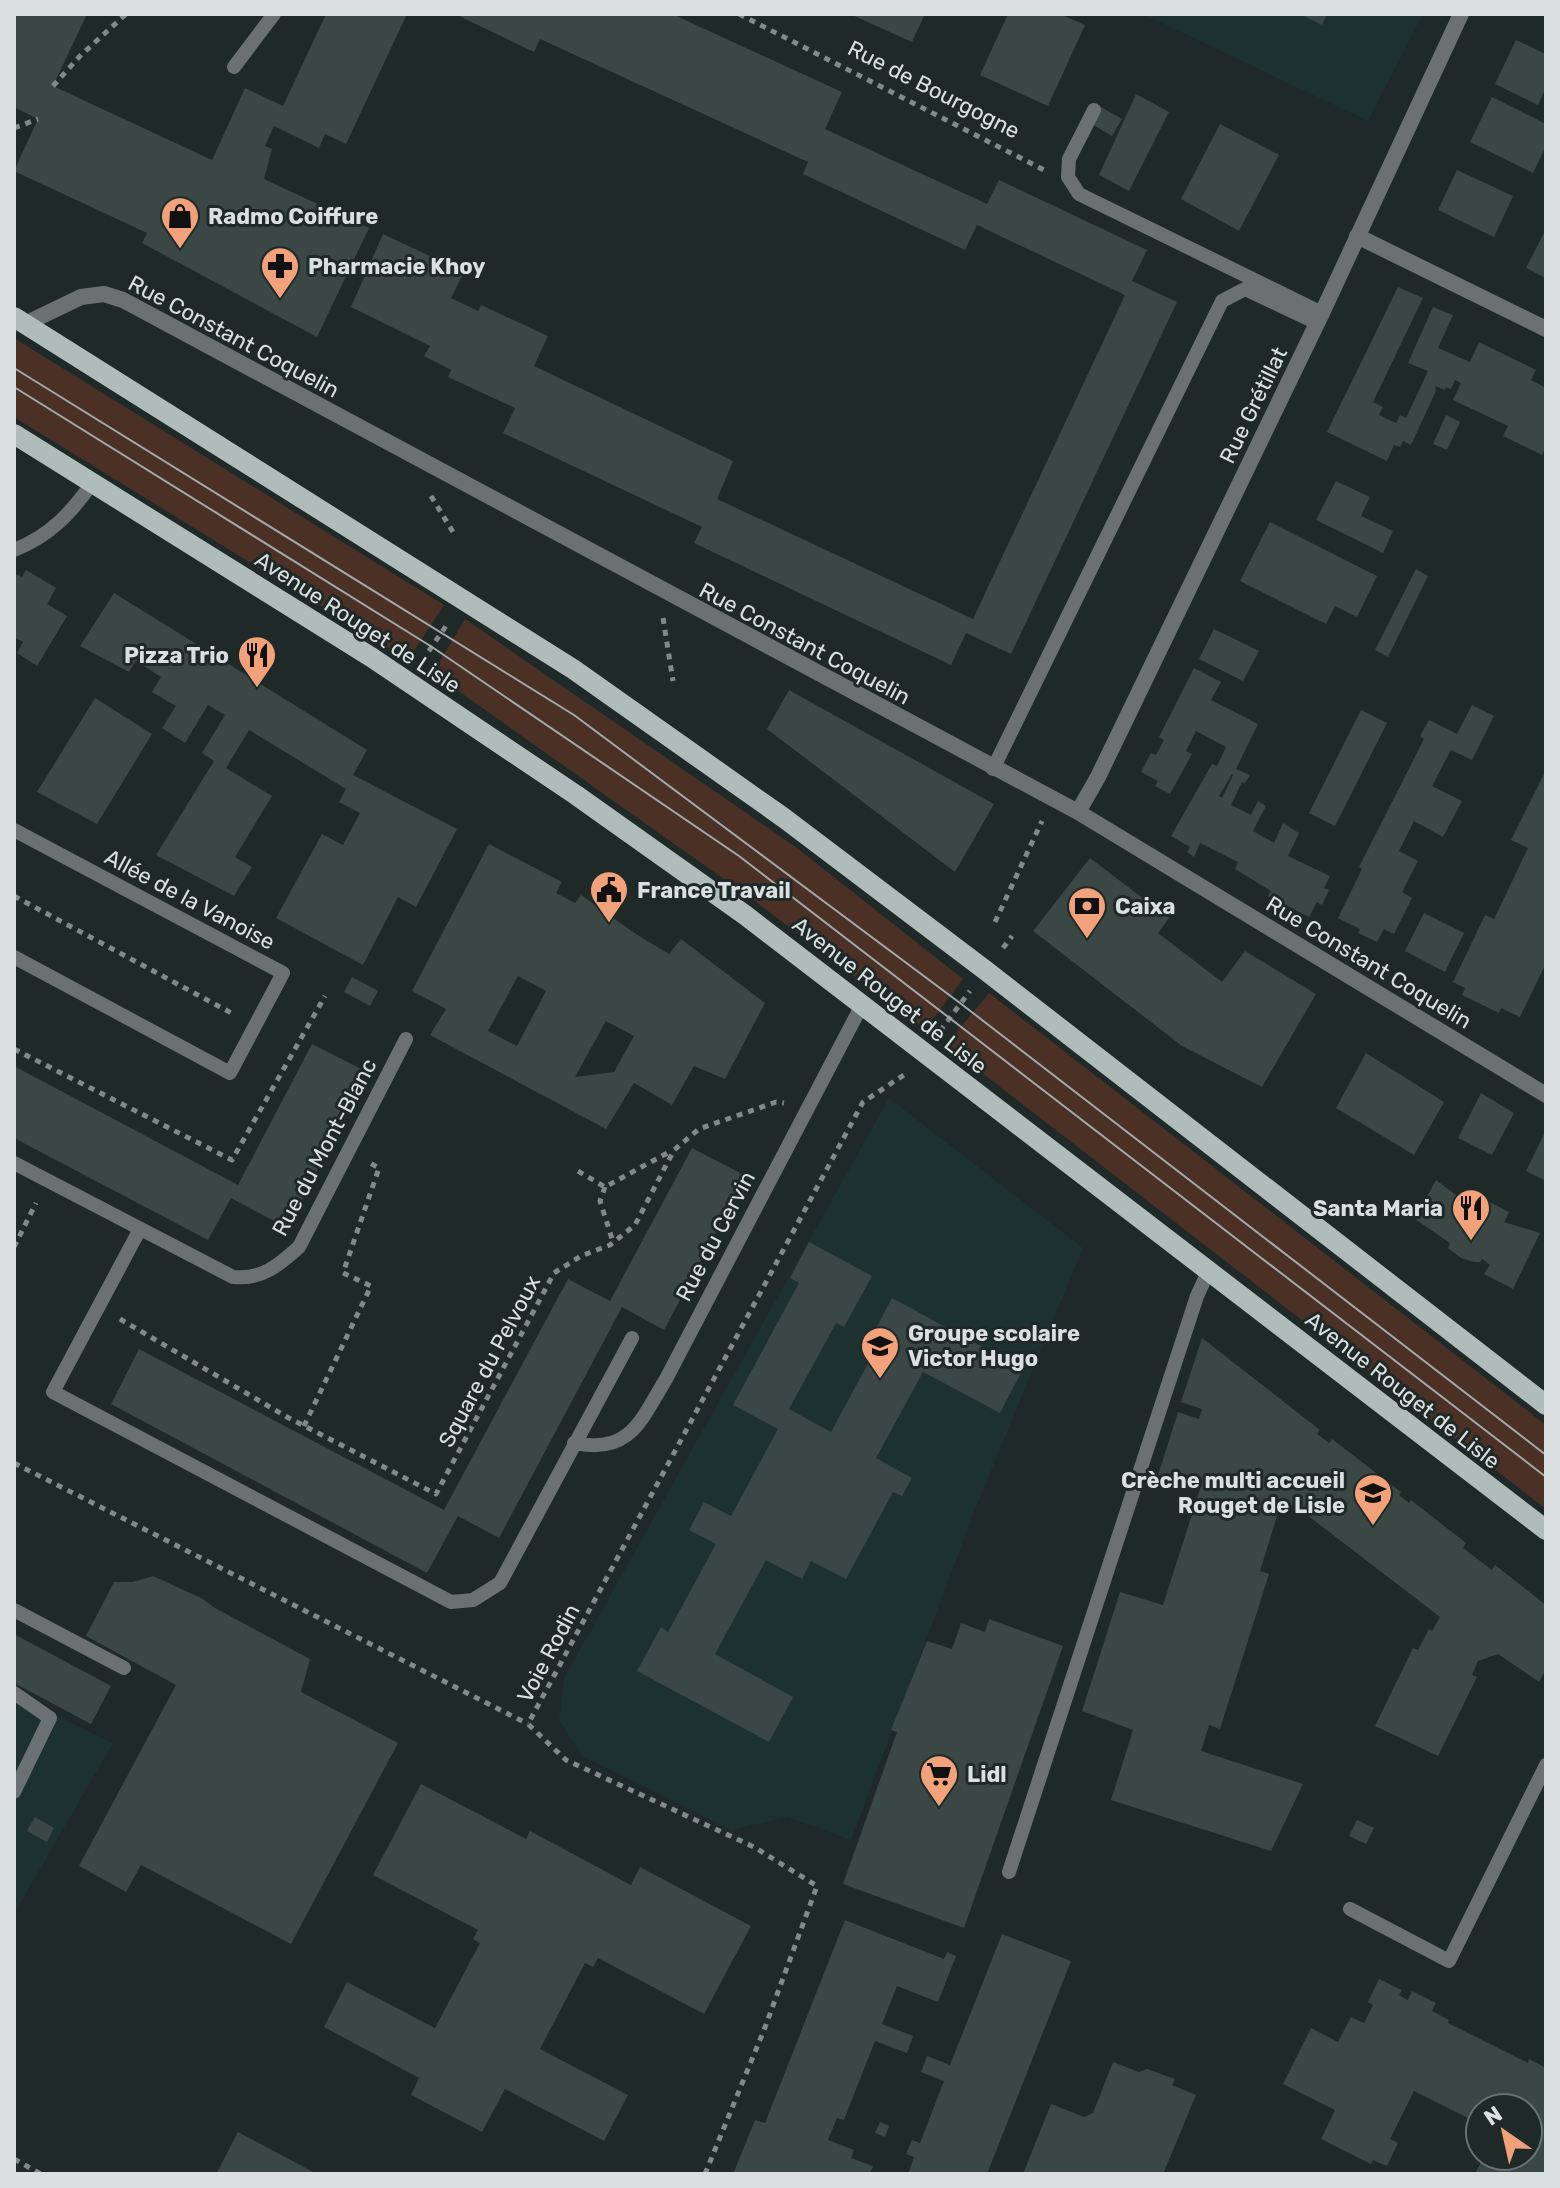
<svg xmlns="http://www.w3.org/2000/svg" width="1560" height="2188" font-family="Rubik,sans-serif">
  <rect width="100%" height="100%" fill="#1e2928"/>
  <path fill="#1d322f" d="M1143 14H1423L1368 121Z
    M889 1098 1083 1248 974 1512 851 1840 788 1817 731 1830 582 1756 559 1720 564 1678Z
    M14 1695 113 1743 14 1914Z"/>
  <path fill="#4b3125" d="M14 338 444 605 408 660 14 417Z
    M465 619 797 848 963 979 925 1030 752 899 433 673Z
    M989 993 1546 1425V1509L946 1045Z"/>
  <path fill="#3b4745" fill-rule="evenodd" d="M14 14H87L53 86 212 160 245 88 283 106 326 14H407L346 144 325 134 319 148 274 126 265 146 272 149 264 179 369 228 317 337 142 243 147 233 14 171 38 119 14 107Z
    M455 14H672L842 92 825 129 987 204 999 180 1147 250 1132 281 1177 302 1011 654 966 633 951 665 694 543 702 527 503 433 515 408 448 377 451 370 424 356 430 346 351 307 383 234 464 272 451 298 478 311 481 305 548 336 534 366 733 461 717 499 973 619 1125 295 977 225 965 250 803 174 808 162 540 39 534 52Z
    M850 14H925L912 42Z
    M1008 14H1060L1085 25 1048 106 980 75Z
    M1300 14H1327L1322 25Z
    M1516 40 1546 54V87L1538 105 1495 84Z
    M1136 94 1169 112 1129 191 1099 175Z
    M1492 97 1546 124V146L1533 173 1470 142Z
    M1099 106 1122 119 1112 136 1090 123Z
    M1220 124 1279 155 1239 231 1181 199Z
    M1457 170 1513 196 1494 237 1438 210Z
    M1544 233 1546 234V278L1526 268Z
    M1398 287 1423 298 1373 402 1383 407 1379 415 1396 423 1400 415 1406 418 1428 371 1408 363 1433 307 1453 315 1438 348 1470 362 1479 342 1536 370 1531 380 1546 388V446L1542 455 1503 436 1508 426 1453 400 1461 383 1455 380 1451 389 1446 387 1445 390 1435 386 1436 391 1411 445 1403 441 1400 447 1394 445 1387 461 1327 432Z
    M1446 415 1460 422 1447 450 1433 444Z
    M1336 481 1370 497 1361 516 1393 531 1383 553 1316 520Z
    M1270 522 1377 576 1357 617 1335 606 1326 624 1240 581Z
    M1416 569 1428 576 1388 657 1375 650Z
    M26 570 56 588 47 604 67 616 37 666 17 653 23 642 14 637V573L22 577Z
    M114 593 367 750 353 775 457 829 416 907 398 897 363 965 276 918 322 834 343 845 360 813 339 802 346 789 249 730 226 768 272 796 235 857 252 867 234 896 156 855 214 761 202 753 225 715 208 705 185 743 162 728 176 706 152 692 161 677 136 661 129 672 80 646Z
    M1214 629 1259 651 1243 681 1199 659Z
    M1194 668 1221 682 1211 700 1258 724 1236 769 1250 775 1245 783 1242 782 1231 805 1251 815 1258 801 1266 806 1253 831 1274 843 1283 823 1299 833 1288 856 1330 876 1324 888 1329 890 1322 905 1317 902 1309 917 1268 896 1271 891 1235 869 1238 862 1200 843 1194 857 1187 852 1190 847 1171 836 1212 764 1217 766 1226 747 1196 731 1186 751 1192 754 1170 794 1155 786 1158 781 1141 772 1151 753 1156 755 1164 740 1159 737ZM1232 774 1233 775 1222 798 1219 796Z
    M789 690 994 804 955 872 767 729Z
    M95 698 152 734 97 824 37 792Z
    M1472 705 1494 716 1472 760 1451 750 1432 786 1462 801 1443 837 1414 821 1399 851 1418 861 1402 892 1412 898 1394 934 1384 929 1377 942 1358 933 1360 929 1338 918 1362 869 1359 867 1424 739 1420 736 1429 720 1457 734Z
    M1361 710 1387 723 1335 826 1309 813Z
    M1546 770V963L1520 1017 1501 1008 1499 1013 1462 995 1465 988 1453 982 1485 915 1494 919 1528 848 1511 840Z
    M489 844 562 882 556 893 575 903 581 895 636 934 669 954 681 939 765 1003 725 1079 694 1066 672 1105 634 1083 606 1129 430 1035 446 1009 412 991ZM518 976 546 991 517 1046 488 1031ZM606 1021 634 1036 614 1072 575 1077Z
    M1090 858 1169 918 1158 933 1222 982 1245 951 1316 994 1262 1087 1182 1046 1033 931Z
    M1424 913 1464 933 1445 972 1405 951Z
    M352 977 378 991 370 1006 344 992Z
    M312 1044 369 1073 287 1228 231 1198 208 1240 14 1138V1066L238 1185Z
    M1366 1053 1444 1102 1414 1155 1336 1108Z
    M1481 1093 1514 1113 1492 1155 1458 1138Z
    M1546 1130V1181L1526 1171Z
    M692 1148 746 1176 664 1330 622 1307 499 1538 458 1516 427 1573 111 1404 139 1349 444 1510 568 1279 610 1301Z
    M1436 1180 1467 1203 1472 1193 1509 1212 1504 1222 1540 1233 1513 1289 1484 1274 1490 1265 1482 1259 1480 1262H1474L1461 1258 1448 1248 1450 1243 1415 1219Z
    M809 1242 872 1276 844 1327 836 1323 789 1409 831 1432 878 1345 870 1340 892 1298 1023 1369 1000 1413 923 1372 876 1458 912 1478 902 1496 893 1492 846 1579 811 1561 802 1579 766 1560 715 1654 793 1697 769 1742 637 1671 661 1627 668 1632 716 1544 689 1530 704 1502 731 1516 778 1429 733 1405 799 1283 790 1278Z
    M1202 1338 1320 1430 1317 1434 1329 1443 1332 1439 1401 1492 1399 1495 1409 1503 1411 1500 1466 1543 1463 1548 1492 1570 1495 1565 1546 1605V1669L1539 1682 1498 1654 1478 1661 1472 1675 1477 1677 1438 1756 1375 1726 1413 1648 1418 1650 1429 1629 1432 1631 1440 1617 1294 1505 1279 1510 1260 1571 1269 1574 1220 1729 1209 1725 1201 1751 1303 1784 1271 1851 1111 1800 1133 1730 1082 1711 1120 1592 1163 1605 1200 1489 1158 1475 1178 1412 1199 1419 1202 1409 1181 1402Z
    M153 1576 201 1598 215 1608 310 1659 301 1692 398 1743 291 1944 141 1865 126 1892 79 1866 176 1685 86 1636 114 1582H133Z
    M989 1619 1063 1646 964 1928 843 1884 897 1732 891 1730 927 1641 952 1649 961 1623 985 1632Z
    M14 1634 111 1686 91 1724 14 1683Z
    M421 1784 526 1839 530 1831 631 1885 640 1867 751 1926 704 2014 598 1958 593 1967 585 1963 540 2049 628 2095 604 2141 505 2089 482 2132 411 2095 419 2078 324 2027 347 1982 435 2028 480 1943 473 1939 478 1930 373 1875Z
    M35 1817 54 1828 47 1842 27 1831Z
    M1357 1820 1374 1828 1366 1844 1349 1836Z
    M845 1920 944 1959 947 1952 956 1956 938 2002 897 1986 882 2024 913 2036 907 2053 875 2041 844 2120 837 2118 828 2140 854 2150 851 2158 873 2166 870 2174H733L755 2120 765 2123Z
    M1002 1934 1071 1961 987 2174H908L914 2157 906 2154 912 2140 920 2143 944 2081 921 2072 927 2056 950 2065Z
    M1379 1979 1402 1990 1399 1995 1408 2000 1412 1991 1436 2003 1432 2011 1449 2020 1448 2023 1528 2063 1529 2059 1546 2068V2174H1475L1484 2156H1528V2108H1480V2124L1414 2091 1390 2139 1398 2143 1387 2166 1373 2160 1371 2164 1321 2139 1335 2110 1283 2084 1311 2028 1338 2042 1351 2017 1364 2023 1373 2005 1368 2002Z
    M1113 2062 1139 2072 1147 2069 1175 2079 1172 2085 1196 2095 1163 2174H1023L1051 2104 1084 2117 1093 2113Z
    M880 2122 889 2126 885 2137 875 2133Z
    M238 2132 317 2174H216Z"/>
  <g fill="none" stroke-linecap="round" stroke-linejoin="round">
    <path stroke="#818a89" stroke-width="5" stroke-dasharray="6 6" stroke-linecap="butt" d="M739 14 1044 170
      M53 86 80 56 126 14
      M14 128 38 119
      M431 496 453 532
      M663 618 673 681
      M422 661 448 623
      M14 896 235 1015
      M995 922 1042 821
      M1003 948 1012 936
      M940 1031 970 991
      M14 1049 232 1160 325 996
      M578 1171 605 1187 671 1151
      M605 1187 600 1201 613 1242
      M14 1247 36 1203
      M120 1319 287 1417 436 1494 554 1273 581 1256 610 1245 635 1225 674 1150 699 1129 776 1102 784 1103
      M304 1426 371 1286 343 1273 379 1168 370 1163
      M14 1463 528 1724
      M14 2159 41 2174
      M705 2174 764 2030 817 1886 754 1847 566 1760 528 1724 863 1102 907 1073"/>
    <path stroke="#6b7170" stroke-width="14" d="M234 67 274 14
      M1094 110 1069 159 1068 177 1079 194 1322 313
      M14 550C50 536 71 513 93 482
      M993 769 1222 301 1245 289 1317 323
      M14 830 283 973 230 1073 14 957
      M14 1163 233 1277C262 1280 279 1265 299 1247L406 1039
      M140 1229 53 1392 451 1602 473 1600 500 1583 632 1338
      M574 1443C630 1455 641 1420 666 1379L863 1003
      M14 1610 124 1668
      M14 1693 50 1718 14 1792
      M1009 1872 1197 1296 1209 1270
      M1350 1909 1449 1961 1546 1765"/>
    <path stroke="#6b7170" stroke-width="16" d="M1357 236 1546 329
      M25 324 81 297 104 294 123 300 1078 812 1546 1095
      M1078 812 1098 777 1322 313 1461 14"/>
    <path stroke="#afbcba" stroke-width="20" d="M14 317 573 669 784 818 985 970 1546 1405
      M14 434 371 657 576 795 745 915 1546 1530"/>
    <path stroke="#a2aaa9" stroke-width="2" d="M14 368 574 715 960 1003 1546 1455
      M14 387 432 647 739 856 1546 1477"/>
  </g>
  <defs>
    <g id="shop-pin" transform="scale(2)"><path d="M0 17L-7.5 6A9.5 9.5 0 1 1 7.5 6Z" fill="#f1a27b" stroke="#1e2928"/><path d="M-5-2.5h2.3a2.7 3.5 0 0 1 5.4 0H5L5.5 6h-11ZM-1.5-2.5h3a1.5 2.3 0 0 0-3 0Z" fill="#111"/></g>
    <g id="pharmacy-pin" transform="scale(2)"><path d="M0 17L-7.5 6A9.5 9.5 0 1 1 7.5 6Z" fill="#f1a27b" stroke="#1e2928"/><path d="M-2-6h4v4h4v4h-4v4h-4v-4h-4v-4h4Z" fill="#111"/></g>
    <g id="restaurant-pin" transform="scale(2)"><path d="M0 17L-7.5 6A9.5 9.5 0 1 1 7.5 6Z" fill="#f1a27b" stroke="#1e2928"/><path d="M-5-6h1v4h1v-4h1v4h1v-4h1v5L-1.5 .5V6h-2V.5L-5-1ZM5-6V6H3V1.5H1.5Q1.5-4 5-6Z" fill="#111"/></g>
    <g id="civic-pin" transform="scale(2)"><path d="M0 17L-7.5 6A9.5 9.5 0 1 1 7.5 6Z" fill="#f1a27b" stroke="#1e2928"/><path d="M-.6-6.5H3V-4.5H.6V-3L4-1V1h2V6H-6V1h2V-1L-.6-3ZM-1.2 2.5V6h2.4V2.5Z" fill="#111"/></g>
    <g id="bank-pin" transform="scale(2)"><path d="M0 17L-7.5 6A9.5 9.5 0 1 1 7.5 6Z" fill="#f1a27b" stroke="#1e2928"/><path d="M-6-4H6V4H-6ZM0-2.3a2.3 2.3 0 1 0 0 4.6a2.3 2.3 0 1 0 0-4.6Z" fill="#111"/></g>
    <g id="school-pin" transform="scale(2)"><path d="M0 17L-7.5 6A9.5 9.5 0 1 1 7.5 6Z" fill="#f1a27b" stroke="#1e2928"/><path d="M0-5L7-2L0 1L-7-2ZM-4 1L0 2.5L4 1V4Q0 6-4 4Z" fill="#111"/></g>
    <g id="supermarket-pin" transform="scale(2)"><path d="M0 17L-7.5 6A9.5 9.5 0 1 1 7.5 6Z" fill="#f1a27b" stroke="#1e2928"/><path d="M-6-5.5h2.5l.6 2H6L4.5 2H-2.5L-4.4-4H-6ZM-1.5 3.2a1.3 1.3 0 1 0 .1 0ZM3 3.2a1.3 1.3 0 1 0 .1 0Z" fill="#111"/></g>
  </defs>
  <g fill-rule="evenodd">
    <use href="#shop-pin" x="180" y="216"/>
    <use href="#pharmacy-pin" x="280" y="266"/>
    <use href="#restaurant-pin" x="257" y="655"/>
    <use href="#civic-pin" x="609" y="890"/>
    <use href="#bank-pin" x="1087" y="906"/>
    <use href="#restaurant-pin" x="1471" y="1208"/>
    <use href="#school-pin" x="880" y="1346"/>
    <use href="#school-pin" x="1373" y="1493"/>
    <use href="#supermarket-pin" x="939" y="1774"/>
  </g>
  <g text-anchor="middle" stroke-width="6" stroke-linejoin="round" paint-order="stroke">
    <g font-size="22" fill="#d9e0df" stroke="#1e2928">
      <text transform="translate(934 89) rotate(27)" y="8">Rue de Bourgogne</text>
      <text transform="translate(234 336) rotate(28)" y="8">Rue Constant Coquelin</text>
      <text transform="translate(1253 405) rotate(-64)" y="8">Rue Grétillat</text>
      <text transform="translate(358 622) rotate(33)" y="8">Avenue Rouget de Lisle</text>
      <text transform="translate(805 643) rotate(28)" y="8">Rue Constant Coquelin</text>
      <text transform="translate(190 899) rotate(28)" y="8">Allée de la Vanoise</text>
      <text transform="translate(1369 962) rotate(31)" y="8">Rue Constant Coquelin</text>
      <text transform="translate(890 995) rotate(38)" y="8">Avenue Rouget de Lisle</text>
      <text transform="translate(324 1147) rotate(-62)" y="8">Rue du Mont-Blanc</text>
      <text transform="translate(715 1236) rotate(-62)" y="8">Rue du Cervin</text>
      <text transform="translate(489 1361) rotate(-62)" y="8">Square du Pelvoux</text>
      <text transform="translate(1403 1390) rotate(38)" y="8">Avenue Rouget de Lisle</text>
      <text transform="translate(548 1653) rotate(-62)" y="8">Voie Rodin</text>
    </g>
    <g font-size="22" font-weight="bold" fill="#d9e0df" stroke="#1e2928" text-anchor="start">
      <text x="208" y="224">Radmo Coiffure</text>
      <text x="308" y="274">Pharmacie Khoy</text>
      <text x="229" y="663" text-anchor="end">Pizza Trio</text>
      <text x="637" y="898">France Travail</text>
      <text x="1115" y="914">Caixa</text>
      <text x="1443" y="1216" text-anchor="end">Santa Maria</text>
      <text x="908" y="1341">Groupe scolaire<tspan x="908" dy="25">Victor Hugo</tspan></text>
      <text x="1345" y="1488" text-anchor="end">Crèche multi accueil<tspan x="1345" dy="25">Rouget de Lisle</tspan></text>
      <text x="967" y="1782">Lidl</text>
    </g>
  </g>
  <rect width="1560" height="2188" fill="none" stroke="#d9e0df" stroke-width="32"/>
  <g transform="translate(1504 2132) rotate(326)"><circle r="38" fill="#1e2928" stroke="#697271" stroke-width="2"/>
  <path d="M0-6L14 30L0 20L-14 30Z" fill="#f1a27b"/>
  <text y="-12" font-size="22" font-weight="bold" text-anchor="middle" fill="#d9e0df">N</text>
  </g>
</svg>
